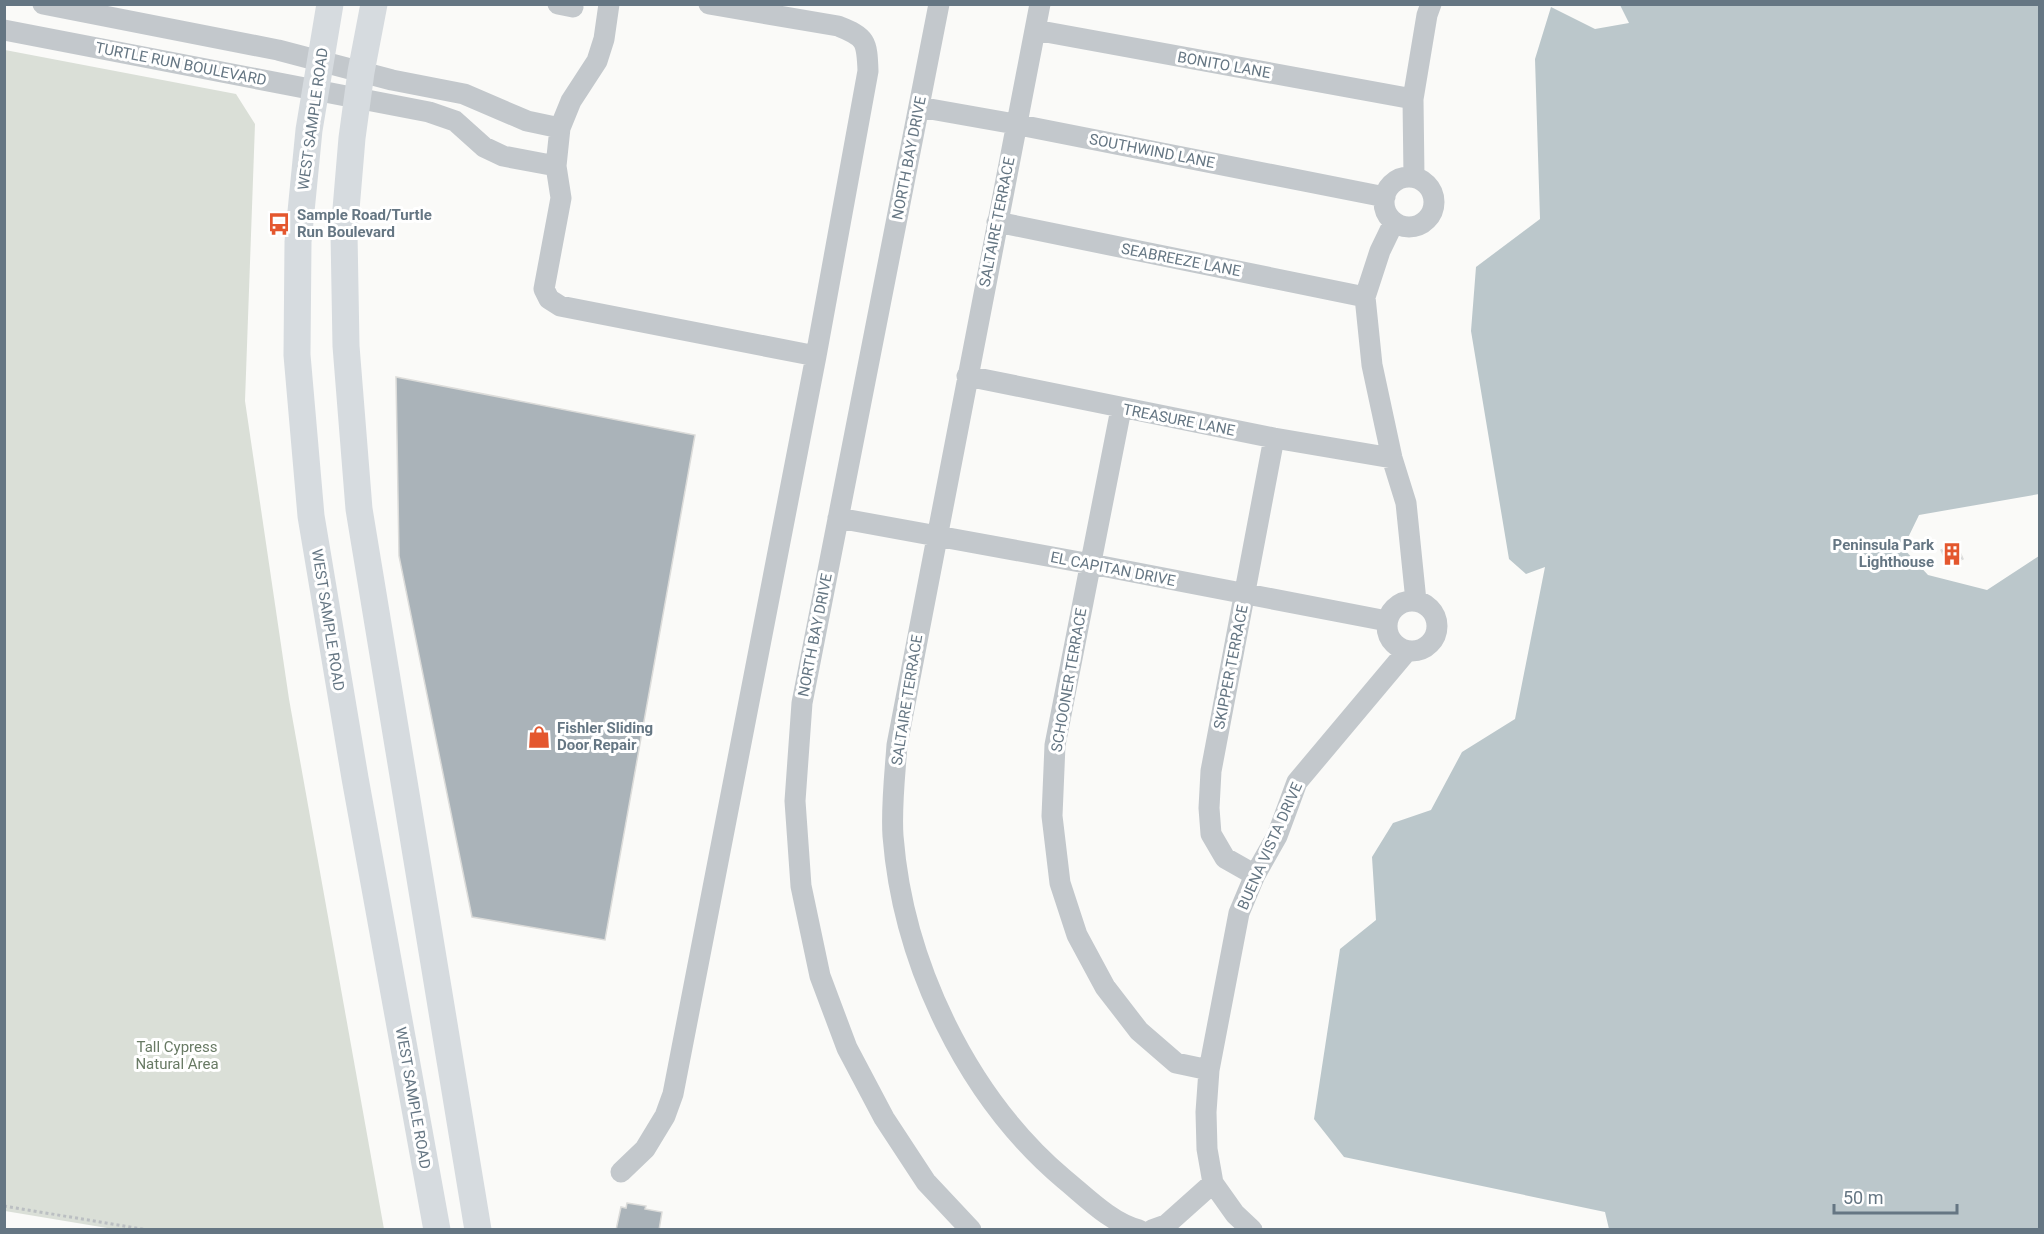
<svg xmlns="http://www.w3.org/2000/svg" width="2044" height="1234" font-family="Roboto,sans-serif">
  <rect width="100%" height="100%" fill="#fafaf8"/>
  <path fill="#dadfd7" d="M5 50 236 94 255 124 245 401 289 699 384 1229H113L5 1211Z"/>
  <path fill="#bbc7cb" d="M1620 5H2039V494L1919 515 1903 548 1928 575 1987 590 2039 556V1229H1609L1605 1212 1344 1157 1314 1119 1340 949 1376 920 1372 857 1393 823 1431 810 1462 752 1515 719 1545 567 1526 574 1509 559 1471 331 1476 267 1540 219 1535 59 1551 7 1595 29 1629 23Z"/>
  <path fill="#aab3b9" stroke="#dcdcda" stroke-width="1.5" d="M396 377 695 435 605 940 472 917 399 556Z
    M1956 543 1963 559 1948 566 1941 550Z
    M627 1203 646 1206 645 1209 662 1212 659 1230H616L621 1207 626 1208Z"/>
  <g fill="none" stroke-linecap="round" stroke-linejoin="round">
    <path stroke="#bbbfc2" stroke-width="3" stroke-dasharray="3 3" stroke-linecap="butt" d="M4 1206 148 1230"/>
    <path stroke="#c3c8cc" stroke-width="21" d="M43 4 278 50 392 80 464 94 527 121 560 128
      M558 4 573 7
      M609 4 604 39 597 61 571 101 560 128 556 166 561 198 544 289 549 299 560 306 816 356
      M939 4 802 703 795 801 801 886 820 976 847 1048 884 1118 926 1182 971 1230
      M1040 4 897 745C895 774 891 807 893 836 903 963 967 1097 1064 1179 1086 1197 1111 1223 1139 1230
      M4 30 429 112 455 121 484 147 503 156 556 166
      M1035 30 1413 99
      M919 107 1015 124 1385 197
      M1384 202a25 25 0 1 1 50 0a25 25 0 1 1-50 0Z
      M1414 177 1413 99 1427 15 1431 4
      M997 222 1365 297
      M1394 222 1380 251 1365 297 1372 365 1392 458 1406 503 1416 601
      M967 376 1274 438 1392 458
      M1121 409 1055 745 1052 816 1060 883 1077 935 1105 987 1139 1031 1176 1063 1209 1070
      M838 518 1091 564 1387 621
      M1387 626a25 25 0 1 1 50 0a25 25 0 1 1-50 0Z
      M1255 875 1225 858 1211 834 1209 808 1211 771 1274 438
      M621 1172 645 1149 665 1116 673 1094 816 356 868 71C867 41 866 37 838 26L709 4
      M1152 1230 1166 1225 1213 1183
      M1252 1230 1235 1214 1213 1183 1207 1149 1206 1112 1209 1070 1239 913 1255 875 1277 836 1297 782 1407 651"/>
    <path stroke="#d6dbdf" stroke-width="27" d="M330 4 309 130 298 242 297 355 311 516 355 778 437 1230
      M374 4 361 72 352 138 344 233 346 346 359 509 478 1230"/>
  </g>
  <defs>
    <g id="bus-bare" transform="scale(1.8)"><path d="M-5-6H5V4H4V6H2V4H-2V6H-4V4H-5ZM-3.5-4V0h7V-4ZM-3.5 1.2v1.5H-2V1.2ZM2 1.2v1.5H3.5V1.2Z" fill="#e4572e" stroke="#fff" stroke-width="2.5" paint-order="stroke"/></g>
    <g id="building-bare" transform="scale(1.8)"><path d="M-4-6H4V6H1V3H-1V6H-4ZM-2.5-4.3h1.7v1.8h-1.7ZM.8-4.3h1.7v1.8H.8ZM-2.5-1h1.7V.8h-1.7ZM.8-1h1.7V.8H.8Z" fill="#e4572e" stroke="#fff" stroke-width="2.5" paint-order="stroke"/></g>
    <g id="shop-bare" transform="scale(1.8)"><path d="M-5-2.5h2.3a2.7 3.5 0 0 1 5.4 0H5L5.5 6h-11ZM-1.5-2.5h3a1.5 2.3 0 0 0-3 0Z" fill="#e4572e" stroke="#fff" stroke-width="2.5" paint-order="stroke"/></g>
  </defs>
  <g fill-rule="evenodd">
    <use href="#bus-bare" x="279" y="224"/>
    <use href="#building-bare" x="1952" y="554"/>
    <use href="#shop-bare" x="539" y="737"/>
  </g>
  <g text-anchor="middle" stroke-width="6" stroke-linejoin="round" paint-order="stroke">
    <g font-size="15" fill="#657683" stroke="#fff">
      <text transform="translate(181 64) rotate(11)" y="5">TURTLE RUN BOULEVARD</text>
      <text transform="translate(1224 65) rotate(10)" y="5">BONITO LANE</text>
      <text transform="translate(313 119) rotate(-82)" y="5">WEST SAMPLE ROAD</text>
      <text transform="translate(1152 151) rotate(11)" y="5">SOUTHWIND LANE</text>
      <text transform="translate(909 158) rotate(-79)" y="5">NORTH BAY DRIVE</text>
      <text transform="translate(997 222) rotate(-79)" y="5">SALTAIRE TERRACE</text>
      <text transform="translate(1181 260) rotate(11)" y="5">SEABREEZE LANE</text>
      <text transform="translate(1179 420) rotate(11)" y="5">TREASURE LANE</text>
      <text transform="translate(1113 569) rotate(11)" y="5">EL CAPITAN DRIVE</text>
      <text transform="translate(328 620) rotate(81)" y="5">WEST SAMPLE ROAD</text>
      <text transform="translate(815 635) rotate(-79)" y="5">NORTH BAY DRIVE</text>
      <text transform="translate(1231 667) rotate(-79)" y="5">SKIPPER TERRACE</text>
      <text transform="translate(1069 680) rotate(-80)" y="5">SCHOONER TERRACE</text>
      <text transform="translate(907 700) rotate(-81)" y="5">SALTAIRE TERRACE</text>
      <text transform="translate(1270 846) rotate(-66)" y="5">BUENA VISTA DRIVE</text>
      <text transform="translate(413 1098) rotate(80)" y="5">WEST SAMPLE ROAD</text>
    </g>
    <g font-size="15" font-weight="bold" fill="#657683" stroke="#fff" text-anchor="start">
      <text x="297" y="220">Sample Road/Turtle<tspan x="297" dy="17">Run Boulevard</tspan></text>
      <text x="1934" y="550" text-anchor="end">Peninsula Park<tspan x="1934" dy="17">Lighthouse</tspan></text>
      <text x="557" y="733">Fishler Sliding<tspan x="557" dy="17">Door Repair</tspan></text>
    </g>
    <g font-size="15" fill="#687a64" stroke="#fff">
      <text x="177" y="1052">Tall Cypress<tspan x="177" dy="17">Natural Area</tspan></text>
    </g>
  </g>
  <rect width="2044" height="1234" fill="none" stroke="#657683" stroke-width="12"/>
  <path d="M1834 1204v9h123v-9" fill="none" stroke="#657683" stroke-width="3"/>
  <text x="1843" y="1204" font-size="18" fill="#657683" stroke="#ffffff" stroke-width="4.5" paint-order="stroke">50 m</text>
</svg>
